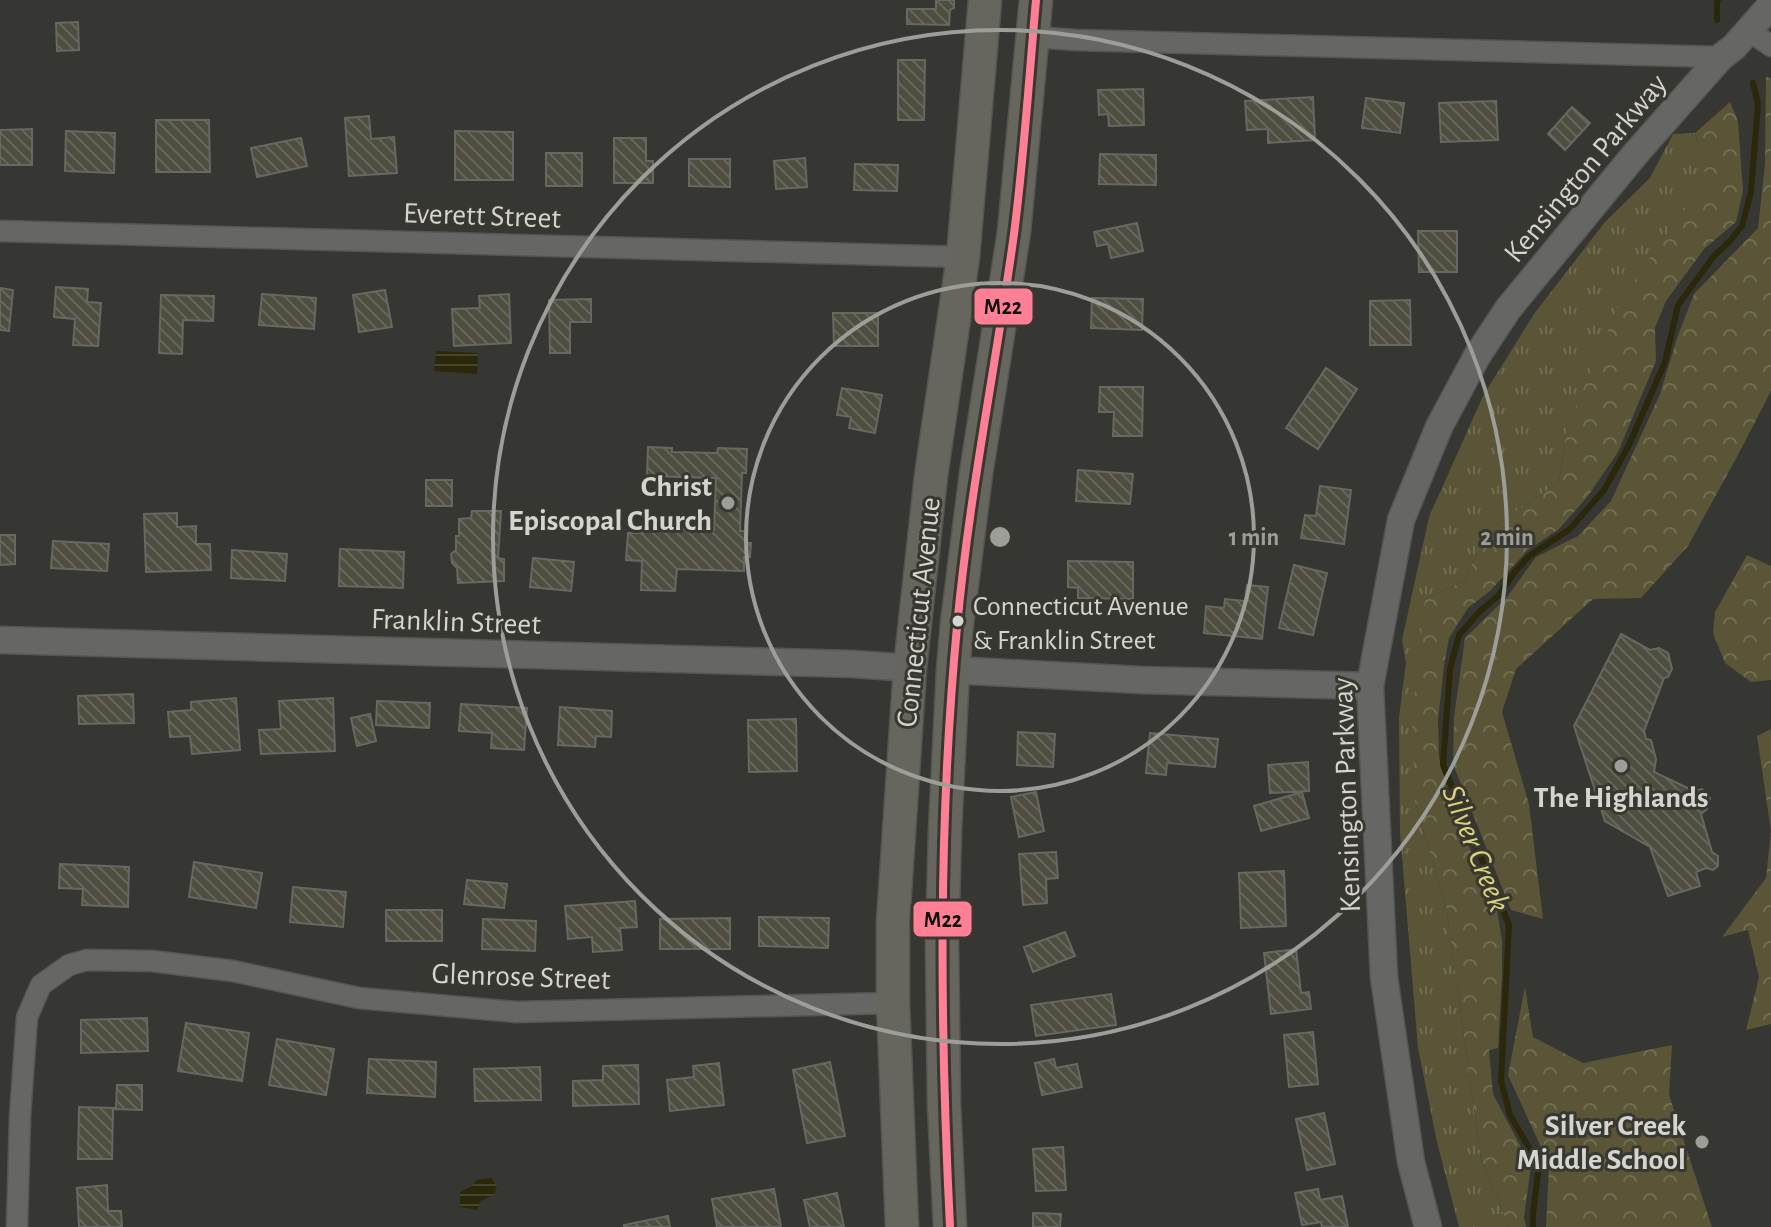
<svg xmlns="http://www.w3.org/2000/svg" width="1771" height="1227" font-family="'Alegreya Sans',sans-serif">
  <defs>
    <pattern id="grass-tufts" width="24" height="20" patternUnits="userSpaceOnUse" patternTransform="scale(2)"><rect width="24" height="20" fill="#595536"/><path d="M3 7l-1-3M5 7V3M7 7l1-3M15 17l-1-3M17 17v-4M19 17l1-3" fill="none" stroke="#706d52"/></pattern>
    <pattern id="forest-crowns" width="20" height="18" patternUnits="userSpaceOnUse" patternTransform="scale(2)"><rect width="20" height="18" fill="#595536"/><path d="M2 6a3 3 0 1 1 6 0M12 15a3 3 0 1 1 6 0" fill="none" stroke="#706d52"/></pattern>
    <pattern id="water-rules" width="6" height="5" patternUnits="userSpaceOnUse" patternTransform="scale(2)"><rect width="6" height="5" fill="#2a270a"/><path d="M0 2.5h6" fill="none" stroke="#48452d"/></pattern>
    <pattern id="building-back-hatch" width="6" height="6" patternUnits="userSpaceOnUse" patternTransform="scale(2)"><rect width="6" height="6" fill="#4e4d40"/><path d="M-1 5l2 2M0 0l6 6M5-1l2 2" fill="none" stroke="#67665b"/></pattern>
  </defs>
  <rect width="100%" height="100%" fill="#363632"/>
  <path fill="url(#grass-tufts)" d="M1695 133 1708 181 1672 226 1567 428 1559 482 1488 531 1464 581 1425 599 1415 802 1446 906 1481 1159 1509 1227H1459L1437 1142 1418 1048 1400 833 1399 717 1406 663 1402 640 1429 517 1483 396 1534 314 1605 222 1650 178 1673 134Z"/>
  <path fill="url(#forest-crowns)" d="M1766 76 1771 79V391L1739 453 1688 546 1641 598 1593 599 1516 669 1502 712 1529 804 1543 919 1511 910 1453 764 1454 717 1465 638 1507 597 1536 557 1578 536 1611 501 1660 394 1677 338 1694 294 1758 228 1765 164Z
    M1730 102 1738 121 1743 191 1736 222 1704 249 1666 301 1655 328 1656 361 1618 452 1588 496 1559 529 1528 550 1490 591 1468 608 1449 638 1444 665 1438 721 1439 757 1452 808 1497 910 1502 940V976L1498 1048 1489 1050 1493 1094 1531 1166 1524 1217 1526 1227H1509L1481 1159 1446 906 1415 802 1412 718 1425 599 1464 581 1488 531 1559 482 1567 428 1620 302 1672 226 1707 181 1695 133Z
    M1747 555 1771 566V680L1751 682 1725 663 1713 633 1715 612Z
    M1771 729V831L1757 736Z
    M1771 831V1024L1746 1030 1759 977 1748 930 1722 937 1766 878Z
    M1525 987 1533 1037 1583 1063 1672 1045 1669 1095 1712 1227H1546L1549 1165 1508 1075Z"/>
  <path fill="url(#water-rules)" d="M436 351 478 353 477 374 434 371Z
    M491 1178 497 1186 494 1195 481 1201 477 1210 460 1207V1192L472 1186 476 1180Z"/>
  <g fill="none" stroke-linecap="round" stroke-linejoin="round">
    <path stroke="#2a270a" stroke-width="6" d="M1717 20V2L1718 0
      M1533 1227V1214L1539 1165 1510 1115 1501 1081 1509 925 1443 765 1450 669 1459 635 1480 611 1498 596 1514 573 1529 556 1570 529 1604 490 1629 445 1665 362 1678 305 1714 256 1730 241 1742 226 1751 192 1758 104 1753 83"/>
  </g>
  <path fill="url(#building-back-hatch)" stroke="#676764" stroke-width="2" d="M936 0H954V8L950 10 949 25 907 24V9H936Z
    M78 22 79 50 57 51 56 23Z
    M898 60H925L924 120H898Z
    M1143 89 1144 125 1109 126 1108 114 1099 115 1098 90Z
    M1313 97 1315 140 1268 143V129L1247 130 1245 101Z
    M1366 98 1404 103 1400 133 1362 128Z
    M1496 101 1498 140 1441 142 1439 103Z
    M1572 107 1590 123 1565 150 1548 134Z
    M369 116 371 139 394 137 397 173 349 176 345 118Z
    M156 120H209L210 172H156Z
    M32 129V165H0V130Z
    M66 131 115 133 114 173 65 171Z
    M455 131 513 132V180H455Z
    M301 138 307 166 257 177 251 148Z
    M614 138H646V161H653V183H614Z
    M546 153H582V186H546Z
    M1100 154 1156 155V185L1099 184Z
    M805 158 807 187 776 189 774 161Z
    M689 159H730V187L689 186Z
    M855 164 898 165 897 191 854 190Z
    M1137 223 1143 251 1111 258 1108 244 1097 246 1094 232Z
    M1418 231H1457V272H1419Z
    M56 287 88 289 87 302 101 303 98 346 73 345 75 319 54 317Z
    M0 288 13 290 9 331 0 330Z
    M385 290 392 327 359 332 353 295Z
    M262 294 316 298 314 329 259 325Z
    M509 294 511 343 454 346 452 309 480 308 479 296Z
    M161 295 214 296 213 321 183 320 182 354 159 353Z
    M1092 298 1143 299 1142 330 1091 328Z
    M591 299V322H570V353H550L549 300Z
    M1410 300 1411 345H1370V301Z
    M833 313H878V346H834Z
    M1326 368 1357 389 1318 449 1286 428Z
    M1100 387H1143L1142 436H1113L1114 412H1099Z
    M842 388 882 395 875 433 849 428 851 417 837 415Z
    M648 447 672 448V452L717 453 718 448 747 449 746 473H742L740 531H746L745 543H751L750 557H744V571L677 569 675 591 641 590 642 561 626 560 628 533H643V528L714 530 716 478 647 476Z
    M1078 470 1133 474 1130 504 1076 501Z
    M426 480H452V506H426Z
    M1320 486 1351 490 1344 544 1301 538 1305 515 1316 516Z
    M472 511H501L498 558 504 559V581L458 583 457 568 452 563 451 554 456 550V536H459V519L471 518Z
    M177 513V527L196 526V544H210L211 570 146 572 144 514Z
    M0 535H15V564L0 565Z
    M53 541 109 544 107 571 51 568Z
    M340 549 404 552 403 588 339 586Z
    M232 550 287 554 285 581 231 578Z
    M533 558 574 562 571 591 530 587Z
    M1068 561 1133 562V599L1078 598V588L1068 587Z
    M1294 565 1327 573 1313 635 1279 628Z
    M1247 585 1268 587 1262 639 1204 633 1206 606 1224 608 1225 599 1245 601Z
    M1621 634 1650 650 1659 648 1668 653 1672 669 1668 677 1664 678 1644 731 1646 739 1651 740 1656 759 1654 772 1694 791 1702 789 1710 798 1707 809 1701 814 1712 852 1718 856V866L1713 870 1706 868 1696 872 1700 886 1668 896 1650 847 1605 821 1574 726Z
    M133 694 134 723 79 724 78 696Z
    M236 698 240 750 192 754 190 736 170 737 168 712 191 710V702Z
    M333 698 335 751 261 754 259 730 281 729 279 701Z
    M377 701 430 703 429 728 376 725Z
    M461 704 527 708 524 750 491 748 492 733 459 731Z
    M560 707 612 711 611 737 596 736 595 747 558 745Z
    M370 714 376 741 357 746 351 718Z
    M796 719 797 771 749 772 748 720Z
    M1018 732 1055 734 1053 767 1017 765Z
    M1150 733 1218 739 1215 767 1167 763 1166 775 1146 773Z
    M1308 762 1309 791 1270 793 1268 765Z
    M1036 792 1044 831 1019 837 1011 797Z
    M1302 792 1309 818 1261 831 1254 806Z
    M1056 852 1058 878 1046 879 1047 903 1023 905 1019 854Z
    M194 862 262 873 256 908 189 897Z
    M60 864 129 867 128 907 82 905 83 889 59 888Z
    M1284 871 1286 926 1241 928 1239 873Z
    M467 880 507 884 504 908 464 904Z
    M293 887 346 892 343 927 290 922Z
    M635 901 637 927 620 928 622 950 593 952 592 937 568 939 565 906Z
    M386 910H442V941H386Z
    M759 917 829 918 828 948 759 946Z
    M730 918V949H660V919Z
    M483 919 536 921 535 951 482 949Z
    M1065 932 1075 956 1033 972 1024 947Z
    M1296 949 1301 993 1309 992 1311 1009 1271 1014 1264 953Z
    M1111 994 1116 1025 1036 1036 1031 1005Z
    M147 1018 148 1051 81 1053V1020Z
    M186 1023 249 1033 242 1081 178 1071Z
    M1313 1032 1318 1084 1289 1087 1284 1035Z
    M277 1039 334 1049 326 1095 269 1085Z
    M369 1059 436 1062 435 1097 367 1093Z
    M1054 1059 1056 1068 1077 1064 1082 1087 1042 1095 1035 1063Z
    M830 1062 845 1136 807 1143 793 1070Z
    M719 1063 724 1105 670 1111 667 1080 694 1077 693 1066Z
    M638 1065 639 1104 573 1106V1081L603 1080V1066Z
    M540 1067 541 1100 475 1101 474 1069Z
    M117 1085H142V1110L113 1109 112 1159H78L79 1107 116 1108Z
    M1324 1113 1335 1164 1307 1170 1296 1119Z
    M1063 1147 1066 1190 1036 1191 1033 1149Z
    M107 1185 108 1211H121L122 1227H79L77 1188Z
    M774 1189 781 1227H717L712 1199Z
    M1318 1189 1320 1200 1342 1196 1348 1227H1322L1321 1222 1302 1225 1295 1193Z
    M837 1193 844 1227H810L804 1200Z
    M1033 1213 1061 1214 1060 1227H1033Z
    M668 1216 670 1227H624V1225Z"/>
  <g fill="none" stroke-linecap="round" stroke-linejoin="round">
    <g stroke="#555551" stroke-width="23">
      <path id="minor" d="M1748 30 1771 46
        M1034 37 1076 40 1721 57
        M0 231 963 257
        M17 1227 20 1116 27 1017 41 985 69 965 87 960 152 961 233 971 359 998 516 1012 893 1003"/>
    </g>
    <g stroke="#555551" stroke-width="29">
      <path id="tertiary" d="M0 640 853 664 910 668
        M953 670 1141 680 1370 686
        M1428 1227 1411 1162 1384 977 1370 686 1401 520 1439 427 1477 356 1508 309 1637 152 1721 57 1734 47 1771 5"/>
    </g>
    <g stroke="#555551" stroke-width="35">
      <path id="primary" d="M902 1227 893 1003V922L910 668 931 476 963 257 985 0
        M950 1227 944 1105 942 944 945 830 953 670 957 623 976 474 1014 232 1036 0"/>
    </g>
    <use href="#minor" stroke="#666664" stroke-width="20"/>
    <use href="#tertiary" stroke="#666664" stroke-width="26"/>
    <use href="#primary" stroke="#67665e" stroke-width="32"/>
    <g stroke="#383730" stroke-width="14">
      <path id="bus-1" d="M950 1227C940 1027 938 826 957 627 969 495 996 365 1014 234 1024 157 1029 78 1036 0"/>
    </g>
    <use href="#bus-1" stroke="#ff8094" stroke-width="8"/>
  </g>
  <g fill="none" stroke="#9d9d99" stroke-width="4">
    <circle cx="1000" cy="537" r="254"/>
    <circle cx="1000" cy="537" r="507"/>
  </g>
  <g fill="#9d9d99" stroke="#383730" stroke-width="3">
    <circle cx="728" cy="503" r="8"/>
    <circle cx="1621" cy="766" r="8"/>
    <circle cx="1702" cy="1142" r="8"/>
  </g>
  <circle fill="#d4d4d0" stroke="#383730" stroke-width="3" cx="958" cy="621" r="7"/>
  <g text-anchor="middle" stroke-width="6" stroke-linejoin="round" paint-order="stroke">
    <g font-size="28" fill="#d4d4d0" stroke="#383730" text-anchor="start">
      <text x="973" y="615">Connecticut Avenue<tspan x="973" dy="34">&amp; Franklin Street</tspan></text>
    </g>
    <g font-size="30" fill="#d4d4d0" stroke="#383730">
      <text transform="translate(1585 168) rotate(-50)" y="10">Kensington Parkway</text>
      <text transform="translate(482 215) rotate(2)" y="10">Everett Street</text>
      <text transform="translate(918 612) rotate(-84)" y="10">Connecticut Avenue</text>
      <text transform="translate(456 621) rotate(2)" y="10">Franklin Street</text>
      <text transform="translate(1346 795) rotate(-92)" y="10">Kensington Parkway</text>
      <text transform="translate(521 976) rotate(2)" y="10">Glenrose Street</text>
    </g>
    <g font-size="30" font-weight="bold" fill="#d4d4d0" stroke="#383730" text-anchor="end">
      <text x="712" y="496">Christ<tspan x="712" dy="34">Episcopal Church</tspan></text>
      <text x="1621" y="807" text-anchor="middle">The Highlands</text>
      <text x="1686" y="1135">Silver Creek<tspan x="1686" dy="34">Middle School</tspan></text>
    </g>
    <g font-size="32" font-style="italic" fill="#dcd27b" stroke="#383730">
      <text transform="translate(1477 848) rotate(68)" y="11">Silver Creek</text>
    </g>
  </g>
  <circle cx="1000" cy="537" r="12" fill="#9d9d99" stroke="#383730" stroke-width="4"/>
  <g font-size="24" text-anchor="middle" font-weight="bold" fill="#9d9d99" stroke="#383730" stroke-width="6" stroke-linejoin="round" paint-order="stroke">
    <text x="1254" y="545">1 min</text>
    <text x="1507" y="545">2 min</text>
  </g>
  <g stroke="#383730" stroke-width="3">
    <rect x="973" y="287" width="61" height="39" rx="8" fill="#ff8094"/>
    <rect x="912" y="900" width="61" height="38" rx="8" fill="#ff8094"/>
  </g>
  <g font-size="22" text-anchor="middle" font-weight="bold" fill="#111">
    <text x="1003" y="314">M22</text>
    <text x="943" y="927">M22</text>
  </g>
</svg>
